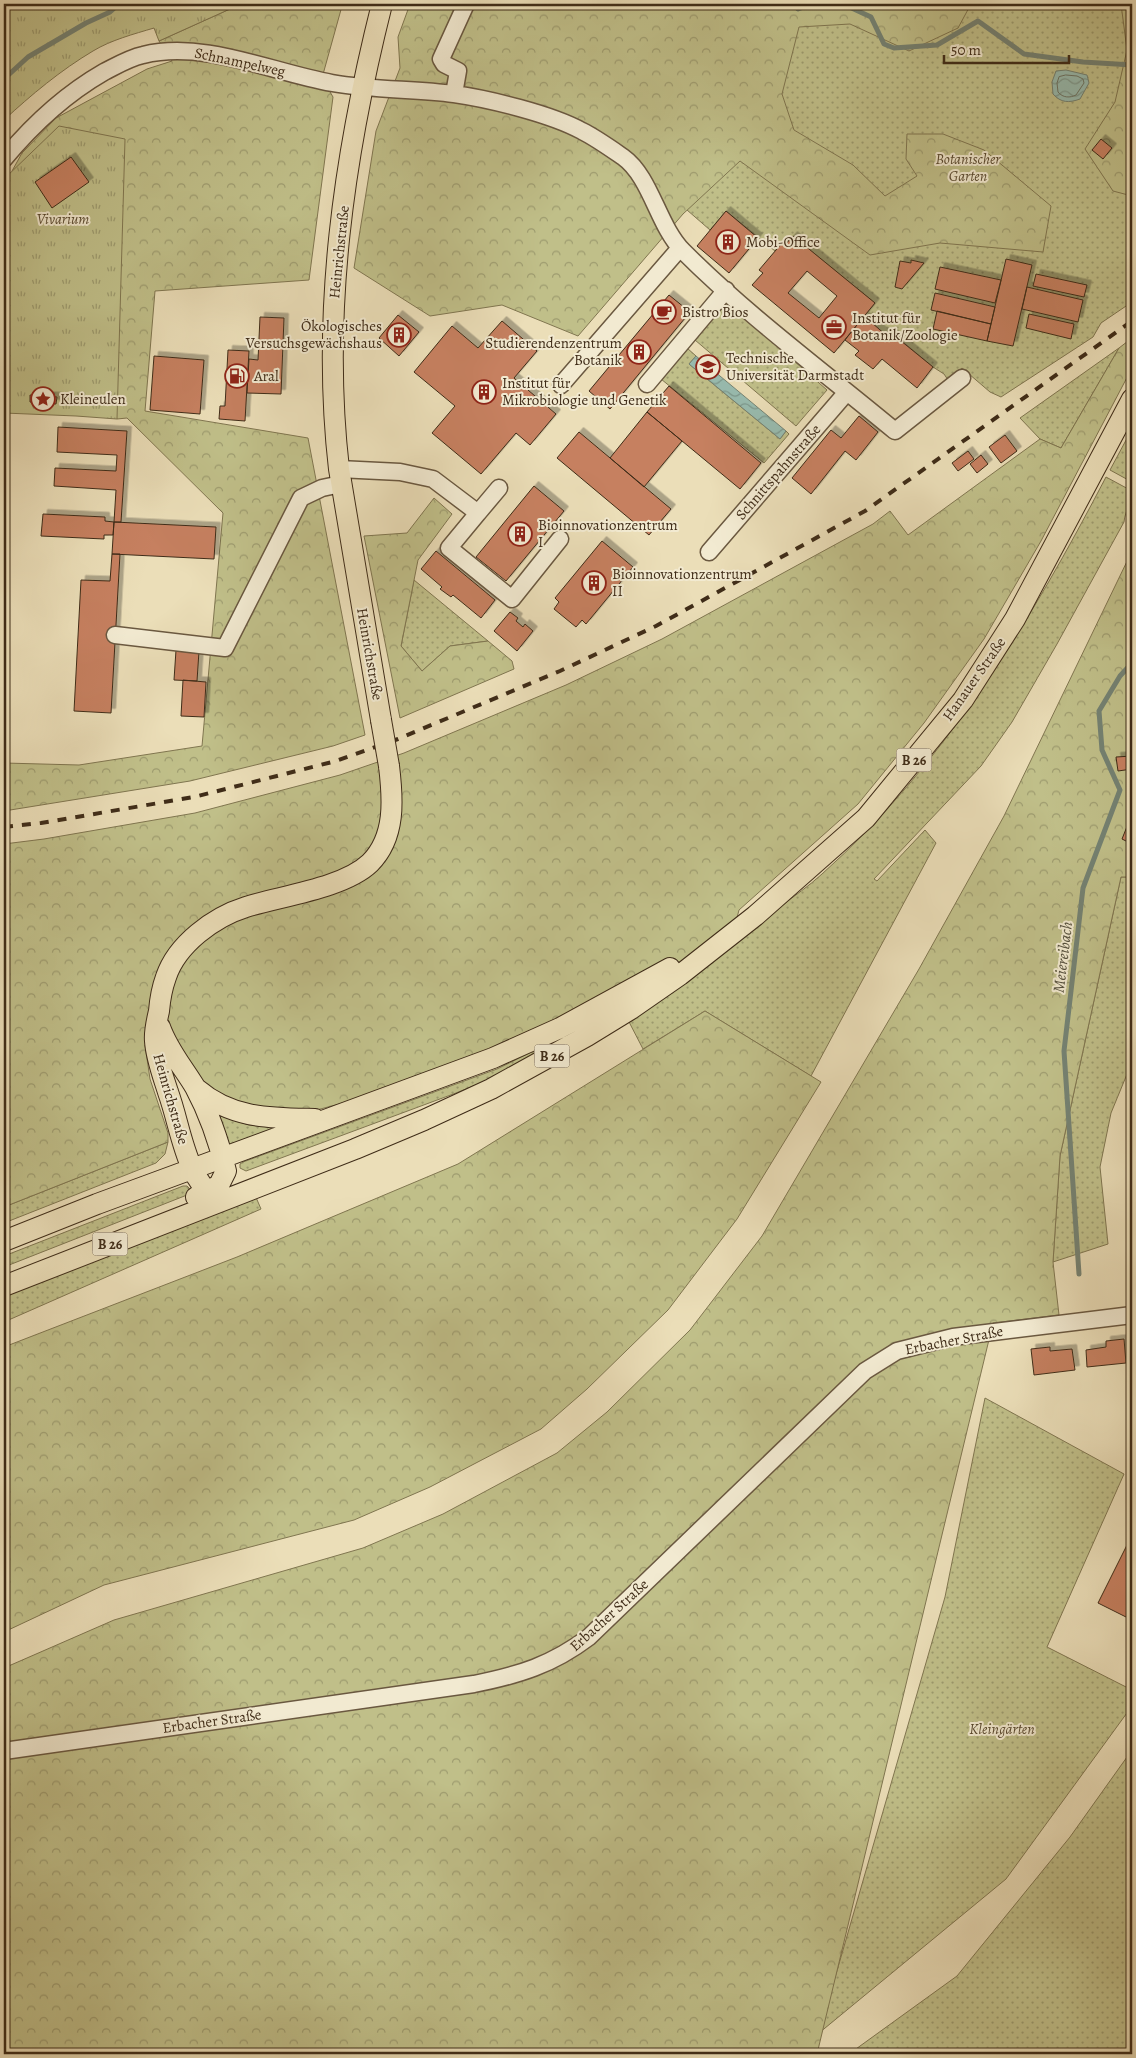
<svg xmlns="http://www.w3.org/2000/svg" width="1136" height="2058" font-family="Alegreya,serif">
  <defs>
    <pattern id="grass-dots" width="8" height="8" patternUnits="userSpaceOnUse" patternTransform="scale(1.25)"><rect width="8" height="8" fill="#c0bf89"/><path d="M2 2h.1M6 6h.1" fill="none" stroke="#9d9b6f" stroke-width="1.8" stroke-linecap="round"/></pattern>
    <pattern id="forest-crowns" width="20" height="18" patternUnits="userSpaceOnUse" patternTransform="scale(1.25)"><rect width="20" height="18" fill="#c0bf89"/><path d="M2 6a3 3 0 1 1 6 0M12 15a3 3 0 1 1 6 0" fill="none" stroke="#9d9b6f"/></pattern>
    <pattern id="park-tufts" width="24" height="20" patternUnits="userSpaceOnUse" patternTransform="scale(1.25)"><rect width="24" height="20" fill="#c0bf89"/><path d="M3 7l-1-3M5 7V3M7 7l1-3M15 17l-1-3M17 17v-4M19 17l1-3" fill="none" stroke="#9d9b6f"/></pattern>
    <pattern id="water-waves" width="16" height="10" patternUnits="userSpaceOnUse" patternTransform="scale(1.25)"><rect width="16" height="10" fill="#98bcb0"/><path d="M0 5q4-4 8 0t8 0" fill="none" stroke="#7d998e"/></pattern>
    <filter id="shadow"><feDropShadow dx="4.5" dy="-4.5" stdDeviation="0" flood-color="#0004"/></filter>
  </defs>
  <rect width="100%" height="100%" fill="#ebdeb8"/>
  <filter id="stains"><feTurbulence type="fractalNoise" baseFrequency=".004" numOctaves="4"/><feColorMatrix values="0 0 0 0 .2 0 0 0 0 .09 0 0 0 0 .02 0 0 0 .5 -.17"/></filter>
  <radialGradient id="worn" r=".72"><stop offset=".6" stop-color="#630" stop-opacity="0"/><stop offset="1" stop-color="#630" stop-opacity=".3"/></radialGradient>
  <path fill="url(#grass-dots)" stroke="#807650" d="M475 4H1132V302L1101 323 1093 337 1001 397 990 392 962 368 948 380 944 374 933 367 891 332 887 336 864 316 875 303 793 236 785 245 782 243 775 251 726 211 710 230 664 190Z
    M727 302 827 390 796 426 695 340Z
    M687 348 696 356 689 364 780 439 786 431 789 434 764 463 661 379Z
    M1119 348 1061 448 1040 439 1020 418Z
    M1132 429V482L1110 470Z
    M1106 477 1132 491C1132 501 1125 511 1124 522L1057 644 1012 722 981 766 874 879 877 881 925 830 936 843 811 1076 705 1011 643 1049 627 1018C679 981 731 946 780 907 794 896 809 886 822 874 944 765 1031 621 1106 477Z
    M414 580 488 641 450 646 422 671 401 646Z
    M1121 877H1132V1062L1111 1113 1100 1167 1108 1244 1053 1262 1060 1156Z
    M631 1000 500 1075 456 1093 246 1171 240 1168V1164L243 1162 497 1069 566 1035Z
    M218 1115 249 1125 279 1128 228 1147Z
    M168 1142 165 1154 156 1163 4 1223V1207Z
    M183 1186H187L189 1188 187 1195 4 1267V1256Z
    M255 1195 261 1209 4 1322V1292Z
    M985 1398 1124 1474 1047 1647 1132 1690V1706L1006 1879 819 2033 945 1597Z
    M1132 1750V2054H849L957 1976 1070 1837Z"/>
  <path fill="url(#forest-crowns)" stroke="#807650" d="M241 4H338L342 6 322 78 333 97 309 280 155 291 145 411 308 438 365 735 333 746 190 781 4 811V763L79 765 202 746 223 513 127 418 117 419 27 194 12 171 22 153 56 118 147 69 172 61 159 41Z
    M410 4H971L958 28 909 51 850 24 799 27 782 94 794 130 853 165 885 196 917 176 906 159 907 134H943L984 150 1051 206 1043 252 940 243 870 255 740 161 683 214 578 336 502 305 430 316 354 268 376 131 400 68 398 37Z
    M1121 4H1132V196L1113 191 1085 149 1115 102 1127 50Z
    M1132 338V368L1041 541 984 639 924 723 858 804 739 910 733 933 624 993 449 1075 309 1112 236 1104 199 1081 178 1042 164 1034 145 1045 150 1079 168 1133V1142L4 1207V844L44 839 195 813 340 775 404 753 566 685 662 639 873 524 890 511 908 535 1040 439 1061 448 1119 348Z
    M434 498 452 514 418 560 401 646 422 671 450 646 488 641 512 661 514 669 400 718 364 536 407 533Z
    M1132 551V877H1121L1060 1156 1053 1262 1059 1315 993 1323 817 2054H4V1668L114 1620 363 1548 443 1514 557 1453 607 1412 690 1330 762 1236 919 969 1004 816Z
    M705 1011 821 1082 737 1219 668 1310 587 1389 541 1429 430 1487 354 1520 104 1585 4 1632V1347L237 1257 458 1164Z"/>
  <path fill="url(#park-tufts)" stroke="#807650" d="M4 4H241L159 41 154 28C134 34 111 40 93 51 61 70 31 95 4 120Z
    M59 126 125 139 117 419 76 416 4 413V179Z"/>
  <path fill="url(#water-waves)" stroke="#748273" d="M1066 70 1087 75 1089 83 1080 99C1069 103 1061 103 1053 94L1052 82 1056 71Z
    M696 356 786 431 780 439 689 364Z"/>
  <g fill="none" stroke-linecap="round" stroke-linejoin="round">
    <path stroke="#6c7464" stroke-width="1" d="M1066 75 1077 76 1083 79 1084 83 1076 95C1070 98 1063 98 1058 92L1057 83 1059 77Z"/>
    <path stroke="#748273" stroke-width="5" d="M793 4 798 9 812 4
      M843 4 871 17 884 44 894 48 937 45 978 21 1024 54 1083 62 1132 65
      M4 79 28 57 86 23 110 12 119 4
      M1079 1274 1064 1051 1083 888 1120 790 1102 750 1099 711 1120 676 1132 663"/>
  </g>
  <path fill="#c68060" stroke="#3f2c18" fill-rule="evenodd" filter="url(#shadow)" d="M1101 139 1112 148 1103 159 1092 150Z
    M71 157 89 182 52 208 35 182Z
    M726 211 758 238 729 273 697 246Z
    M793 236 875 303 834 353 752 285 763 273 759 270 782 243 785 245ZM807 271 837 296 819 318 788 293Z
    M1006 259 1032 265 1013 346 987 341Z
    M911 260 924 263 902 289 895 287 900 261 911 263Z
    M940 267 1001 280 995 303 935 289Z
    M1036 274 1087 285 1084 297 1033 286Z
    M1027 287 1083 300 1078 322 1022 309Z
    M935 293 995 307 991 324 931 310Z
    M669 295 690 312 610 409 589 391Z
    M937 311 991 324 987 341 933 329Z
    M1029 314 1074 324 1071 339 1026 328Z
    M398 315 419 332 399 356 379 338Z
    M864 316 887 336 890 332 933 367 917 388 882 359 873 369 855 355 859 351 845 340Z
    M260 317 284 318 281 394 247 393 249 359 258 360Z
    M502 321 537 351 514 378 556 414 530 445 516 433 481 474 432 433 455 406 414 372 452 326 478 348Z
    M228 350 249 351 245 421 219 419 220 406H225Z
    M154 356 204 360 200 414 150 410Z
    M669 386 761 463 740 489 647 412Z
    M30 395 57 397 56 404 30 402Z
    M647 412 682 441 644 487 610 458Z
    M859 416 878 432 856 460 845 451 811 494 792 478 831 430 841 438Z
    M58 427 127 431 121 522H114L116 490 54 486 55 468 116 471 117 455 57 452Z
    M579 432 671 509 649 535 557 458Z
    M1005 435 1017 451 1001 463 989 447Z
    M968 451 974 459 958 471 952 463Z
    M981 455 988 464 977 473 970 464Z
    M534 486 564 511 506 581 476 557Z
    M43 514 105 517V521L114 522 113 535H104V539L41 536Z
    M114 522 216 527 214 559 112 554Z
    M602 541 633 567 586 624 582 620 576 627 554 609 559 602 555 598Z
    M436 551 495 600 481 618 453 595 451 597 440 589 442 587 421 569Z
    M112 554H120L111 713 74 711 81 580 110 581Z
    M510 612 518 618 516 621 523 627 525 624 533 631 517 651 494 631Z
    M176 650 199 651 197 681 174 680Z
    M183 680 206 682 204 717 181 716Z
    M1132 756V769L1118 771 1116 757Z
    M1128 824 1132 826V844L1122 839Z
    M1124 1339 1126 1363 1087 1367 1086 1350 1106 1347V1341Z
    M1050 1347V1351L1072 1349 1075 1370 1034 1375 1031 1349Z
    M1132 1535V1620L1098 1603Z"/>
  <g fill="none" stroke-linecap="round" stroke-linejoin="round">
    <g stroke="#6a5840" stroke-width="19">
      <path id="minor" d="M454 94 458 71 444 64 441 59 466 4
        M4 159C33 124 64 95 104 72 116 66 129 58 143 55 204 40 271 72 332 83 372 90 413 89 454 94 489 99 551 114 582 131 596 138 610 148 623 157 651 177 658 226 683 251 748 316 824 372 895 431L962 378
        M647 384 726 290
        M561 385 680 248
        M339 469 400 472 433 479 478 513 449 548 512 599 560 539
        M478 513 499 488
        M709 552 847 392
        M115 635 225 648 301 498 322 488 341 484
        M4 1751 474 1684C519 1675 552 1665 589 1637L865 1371 897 1351 953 1337 1132 1315"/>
    </g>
    <g stroke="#3f2c18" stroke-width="22">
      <path id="major" d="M381 720 339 469C321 313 344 155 382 4
        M160 1027C168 1050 183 1067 195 1087 209 1113 219 1142 226 1171L219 1185 196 1197
        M197 1089C232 1119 271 1118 315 1119
        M217 1202C207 1192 197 1180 192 1168 181 1144 177 1117 168 1092 163 1076 156 1058 155 1041 154 1031 157 1020 159 1011 160 999 162 988 166 977 177 944 214 917 246 907 281 896 344 888 370 863 396 837 393 799 389 766
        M4 1241 97 1204 493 1058 560 1028 670 968
        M4 1286 355 1149 424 1120 491 1089 587 1036 631 1009 680 975 755 916 866 818 963 700 1015 619 1132 399"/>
    </g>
    <use href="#minor" stroke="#f2ead1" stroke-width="16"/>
    <use href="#major" stroke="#ebdeb8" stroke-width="20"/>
    <path stroke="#3f2c18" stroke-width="4" stroke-dasharray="9 9" stroke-linecap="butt" d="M4 827 41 823 194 797 336 761 398 739 560 671 656 626 865 511 1132 321"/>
    <g stroke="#3f2c18" stroke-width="22" stroke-linecap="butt">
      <path id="major-bridge" d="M381 720 389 766"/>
    </g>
    <use href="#major-bridge" stroke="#ebdeb8" stroke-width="20"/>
  </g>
  <defs>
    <g id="building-ring" transform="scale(1.25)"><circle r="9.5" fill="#f2ead1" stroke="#8f2418" stroke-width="1.5"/><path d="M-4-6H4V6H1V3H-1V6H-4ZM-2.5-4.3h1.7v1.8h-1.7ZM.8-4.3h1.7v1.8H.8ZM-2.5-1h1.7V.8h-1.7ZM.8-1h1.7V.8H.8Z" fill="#8f2418"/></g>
    <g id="cafe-ring" transform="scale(1.25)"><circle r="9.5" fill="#f2ead1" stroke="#8f2418" stroke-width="1.5"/><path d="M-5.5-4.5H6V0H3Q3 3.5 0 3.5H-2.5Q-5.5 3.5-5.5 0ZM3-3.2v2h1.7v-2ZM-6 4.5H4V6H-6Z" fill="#8f2418"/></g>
    <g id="office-ring" transform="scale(1.25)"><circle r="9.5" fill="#f2ead1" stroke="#8f2418" stroke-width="1.5"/><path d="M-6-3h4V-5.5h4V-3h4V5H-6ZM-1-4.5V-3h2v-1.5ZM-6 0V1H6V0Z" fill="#8f2418"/></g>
    <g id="university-ring" transform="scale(1.25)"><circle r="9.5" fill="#f2ead1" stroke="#8f2418" stroke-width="1.5"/><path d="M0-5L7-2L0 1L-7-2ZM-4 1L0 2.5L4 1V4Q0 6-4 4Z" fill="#8f2418"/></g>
    <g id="fuel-ring" transform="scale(1.25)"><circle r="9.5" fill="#f2ead1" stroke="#8f2418" stroke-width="1.5"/><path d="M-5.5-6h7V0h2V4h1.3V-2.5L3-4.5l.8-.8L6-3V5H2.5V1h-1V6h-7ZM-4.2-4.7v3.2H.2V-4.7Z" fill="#8f2418"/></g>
    <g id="sight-ring" transform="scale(1.25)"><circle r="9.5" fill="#f2ead1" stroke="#8f2418" stroke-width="1.5"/><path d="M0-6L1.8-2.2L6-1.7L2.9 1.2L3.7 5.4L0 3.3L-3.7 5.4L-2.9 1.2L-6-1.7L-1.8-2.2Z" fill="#8f2418"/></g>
  </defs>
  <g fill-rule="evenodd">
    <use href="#building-ring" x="728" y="242"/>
    <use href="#cafe-ring" x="664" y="312"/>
    <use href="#office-ring" x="834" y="327"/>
    <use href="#building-ring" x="399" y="335"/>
    <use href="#building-ring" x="639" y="352"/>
    <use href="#university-ring" x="708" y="367"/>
    <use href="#fuel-ring" x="237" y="376"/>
    <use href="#building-ring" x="484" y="392"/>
    <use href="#sight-ring" x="43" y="399"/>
    <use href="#building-ring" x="520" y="534"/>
    <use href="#building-ring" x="594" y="583"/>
  </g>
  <g text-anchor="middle" stroke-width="4" stroke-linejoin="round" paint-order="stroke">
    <g fill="#f2ead1" stroke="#756550" stroke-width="1">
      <rect x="896.5" y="748.5" width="35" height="23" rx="4"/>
      <rect x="534.5" y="1044.5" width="35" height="23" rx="4"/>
      <rect x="92.5" y="1232.5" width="35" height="23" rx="4"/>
    </g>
    <g font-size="14" font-weight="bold" fill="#3f2c18">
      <text x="914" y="765">B 26</text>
      <text x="552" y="1061">B 26</text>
      <text x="110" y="1249">B 26</text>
    </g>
    <g font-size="15" fill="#3f2c18" stroke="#f2ead1">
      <text transform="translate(240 62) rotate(12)" y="5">Schnampelweg</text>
      <text transform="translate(339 252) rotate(-84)" y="5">Heinrichstraße</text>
      <text transform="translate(778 472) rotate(-49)" y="5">Schnittspahnstraße</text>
      <text transform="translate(370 654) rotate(80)" y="5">Heinrichstraße</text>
      <text transform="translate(974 679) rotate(-55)" y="5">Hanauer Straße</text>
      <text transform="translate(171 1099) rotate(74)" y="5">Heinrichstraße</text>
      <text transform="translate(954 1340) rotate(-11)" y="5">Erbacher Straße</text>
      <text transform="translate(609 1615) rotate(-42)" y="5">Erbacher Straße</text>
      <text transform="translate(212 1721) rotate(-8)" y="5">Erbacher Straße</text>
    </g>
    <g font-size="15" font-style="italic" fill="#59492f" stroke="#f2ead1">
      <text x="968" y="164">Botanischer<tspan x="968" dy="17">Garten</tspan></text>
      <text x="63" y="224">Vivarium</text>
      <text x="1002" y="1734">Kleingärten</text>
    </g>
    <g font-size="15" fill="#3f2c18" stroke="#f2ead1" text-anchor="start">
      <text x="746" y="247">Mobi-Office</text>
      <text x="682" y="317">Bistro Bios</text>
      <text x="852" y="323">Institut für<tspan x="852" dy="17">Botanik/Zoologie</tspan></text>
      <text x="382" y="331" text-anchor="end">Ökologisches<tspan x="382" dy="17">Versuchsgewächshaus</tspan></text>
      <text x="622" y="348" text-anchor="end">Studierendenzentrum<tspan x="622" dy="17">Botanik</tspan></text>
      <text x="726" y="363">Technische<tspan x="726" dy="17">Universität Darmstadt</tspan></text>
      <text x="254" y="381">Aral</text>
      <text x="502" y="388">Institut für<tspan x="502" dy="17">Mikrobiologie und Genetik</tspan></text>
      <text x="60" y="404">Kleineulen</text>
      <text x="538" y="530">Bioinnovationzentrum<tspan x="538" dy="17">I</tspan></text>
      <text x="612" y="579">Bioinnovationzentrum<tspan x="612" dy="17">II</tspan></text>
    </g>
    <g font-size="16" font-style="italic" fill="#55503e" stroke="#f2ead1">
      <text transform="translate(1062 957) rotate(-83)" y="6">Meiereibach</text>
    </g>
  </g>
  <rect width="1136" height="2058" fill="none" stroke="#ebdeb8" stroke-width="20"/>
  <rect x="5" y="5" width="1126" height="2048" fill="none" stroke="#3f2c18" stroke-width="2.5"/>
  <rect x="10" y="10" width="1116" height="2038" fill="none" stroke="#3f2c18"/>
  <path d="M944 55v8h125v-8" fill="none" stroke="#3f2c18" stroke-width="2.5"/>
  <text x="951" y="55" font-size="15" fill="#3f2c18" stroke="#f2ead1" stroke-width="4" paint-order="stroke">50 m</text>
  <rect width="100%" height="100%" filter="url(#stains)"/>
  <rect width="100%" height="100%" fill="url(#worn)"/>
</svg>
